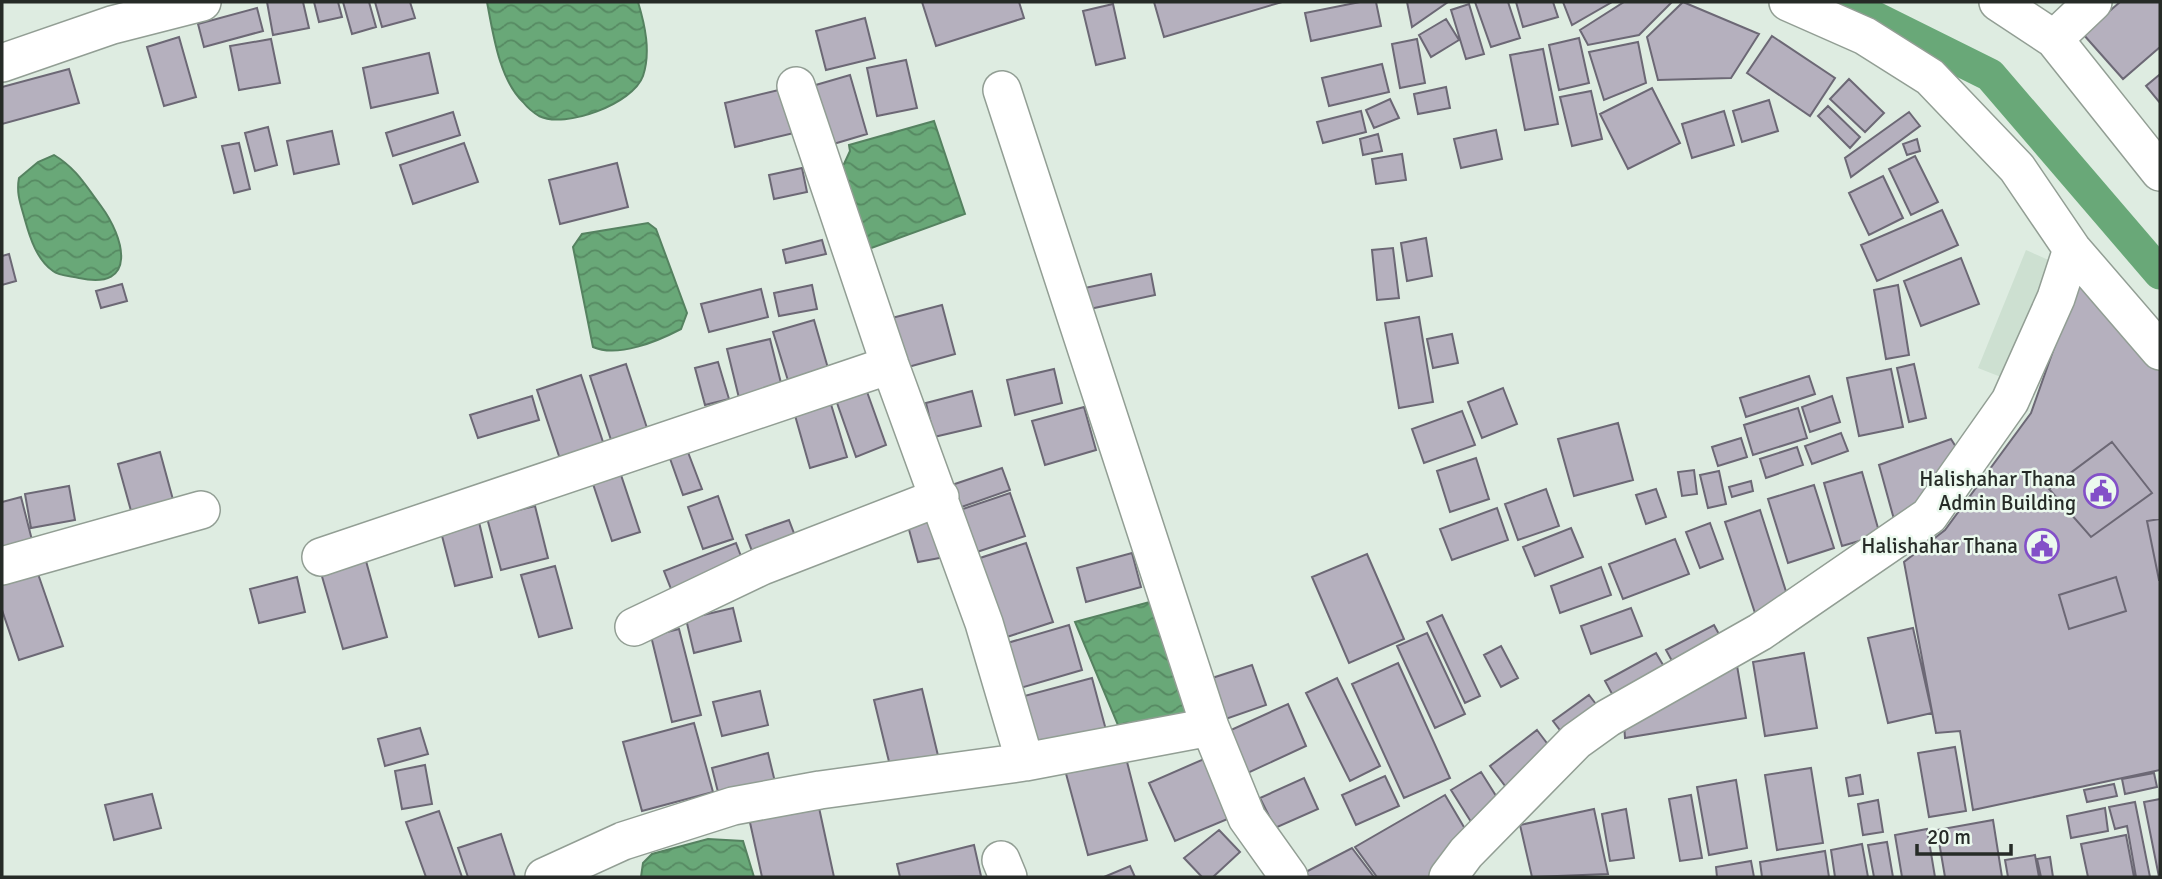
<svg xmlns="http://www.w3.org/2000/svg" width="2162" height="879" font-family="Signika,sans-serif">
  <defs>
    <pattern id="water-waves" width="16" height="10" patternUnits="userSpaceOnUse" patternTransform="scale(1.75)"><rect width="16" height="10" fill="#69a878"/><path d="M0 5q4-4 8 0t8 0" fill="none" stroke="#568962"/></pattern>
  </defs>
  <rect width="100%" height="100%" fill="#deece1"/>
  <path fill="#cde0d1" d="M2026 250 2053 262 2006 379 1978 368Z"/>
  <path fill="url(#water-waves)" stroke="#558260" stroke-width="2" d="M487 2H638C645 25 651 52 643 76 633 104 565 129 539 116 534 113 527 107 523 102 499 79 493 33 487 2Z
    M934 121 965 214 855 254 828 168 844 164 850 151 849 145Z
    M54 155C76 168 86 186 101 206 124 237 139 291 79 278 71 276 59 276 53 271 37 260 30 238 25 220 21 205 16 194 19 178L38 162Z
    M648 223 656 229 687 313 681 329C658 341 618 358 593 347L573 247 582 234Z
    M1161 599 1192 718 1120 730 1075 622Z
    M708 839 743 841 754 877H641L643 863 652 854Z"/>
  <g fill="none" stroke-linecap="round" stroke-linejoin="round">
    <path stroke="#69a878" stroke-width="33" d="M1843 2 1990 75 2160 273"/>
  </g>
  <path fill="#b5b0be" stroke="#6c6875" stroke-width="2" d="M267 2H303L309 28 273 35Z
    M314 2H338L342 17 319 22Z
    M343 2H369L376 27 352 34Z
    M375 2H410L415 18 382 27Z
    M922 2H1019L1024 18 936 46Z
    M1154 2H1282L1164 37Z
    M1360 2H1376L1381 26 1311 41 1305 13Z
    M1407 2H1448L1412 27Z
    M1475 2H1508L1520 38 1491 47Z
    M1516 2H1553L1558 17 1523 27Z
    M1563 2H1612L1572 25Z
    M1624 2H1672L1639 35 1588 45 1580 30Z
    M1683 2 1759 34 1731 78 1658 80 1647 37Z
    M2120 2H2160V47L2123 79 2083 34Z
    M1113 4 1125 58 1096 65 1083 11Z
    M1469 4 1484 54 1466 59 1451 10Z
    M257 8 263 31 204 47 198 24Z
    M865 18 875 58 826 70 816 31Z
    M1446 19 1459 40 1431 57 1419 35Z
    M1772 36 1835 78 1810 116 1747 73Z
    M179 37 196 97 164 106 147 47Z
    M1579 38 1589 83 1559 90 1549 45Z
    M271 39 280 83 239 90 230 46Z
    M1417 39 1425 83 1400 88 1392 44Z
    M1638 42 1646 83 1604 100 1589 52Z
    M1543 49 1558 124 1525 130 1510 55Z
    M429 53 438 93 371 108 363 68Z
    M906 60 917 108 877 116 867 68Z
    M1382 64 1389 92 1329 106 1322 78Z
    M69 69 79 103 2 124V87Z
    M850 75 867 134 820 148 802 89Z
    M2159 75 2160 76V103L2146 86Z
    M1849 79 1884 113 1865 132 1830 99Z
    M1446 87 1450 108 1418 114 1414 94Z
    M1652 88 1680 143 1628 169 1600 114Z
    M783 89 794 133 735 147 725 103Z
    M1591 91 1602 139 1572 146 1560 97Z
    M1390 99 1399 118 1374 128 1366 110Z
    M1769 100 1778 131 1742 142 1733 111Z
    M1828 106 1860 137 1850 148 1818 116Z
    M1361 111 1366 132 1323 143 1317 122Z
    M1724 111 1734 145 1692 158 1682 124Z
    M453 112 460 135 393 156 386 133Z
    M1909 112 1920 126 1851 177 1845 158Z
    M268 127 277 165 255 171 245 133Z
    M1496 130 1502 159 1461 168 1454 139Z
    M332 131 339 164 294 174 287 141Z
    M1378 134 1382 151 1363 155 1360 139Z
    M1917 139 1920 151 1907 155 1903 144Z
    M239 143 250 189 234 193 222 146Z
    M464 143 478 182 413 204 400 165Z
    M1402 154 1406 180 1376 184 1372 159Z
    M1915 156 1938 202 1911 215 1889 169Z
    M617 163 628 207 560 224 549 180Z
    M802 168 807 192 774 199 769 175Z
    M1883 176 1903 218 1869 235 1849 193Z
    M1942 210 1958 245 1877 281 1861 245Z
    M1426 238 1432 276 1407 281 1401 243Z
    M822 240 826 254 786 263 783 250Z
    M1393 248 1399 298 1377 300 1372 250Z
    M9 254 16 281 2 285V256Z
    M1961 258 1979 304 1921 326 1904 281Z
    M2075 263 2160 355V770L1973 810 1960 731 1936 733 1904 562 1945 530 2031 413 2071 300Z
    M1151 274 1155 295 1085 310 1080 289Z
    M122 284 127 301 101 308 96 291Z
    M812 285 817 309 779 316 774 293Z
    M1898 285 1909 355 1886 359 1874 290Z
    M761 289 768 317 709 332 701 304Z
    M942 305 955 354 901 369 888 319Z
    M1419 317 1433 402 1399 408 1385 323Z
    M814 320 830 375 790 387 773 332Z
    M1452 334 1458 363 1433 368 1427 339Z
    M770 339 783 391 740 402 727 349Z
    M718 362 729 399 705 405 695 368Z
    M626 364 648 431 612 443 590 376Z
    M1914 364 1926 418 1909 422 1897 368Z
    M1054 369 1062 403 1015 415 1007 380Z
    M1891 369 1903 427 1859 436 1847 378Z
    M581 375 604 445 560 459 537 390Z
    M1809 376 1815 394 1746 417 1740 398Z
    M1503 388 1517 424 1482 438 1468 402Z
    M866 389 886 445 856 457 836 400Z
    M972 391 981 426 934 437 926 403Z
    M532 396 539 420 478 438 470 415Z
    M1832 396 1840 422 1810 432 1802 407Z
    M830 401 847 457 810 468 794 412Z
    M1084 407 1096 450 1045 465 1032 421Z
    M1798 408 1807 438 1753 455 1744 425Z
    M1462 411 1475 445 1424 463 1412 429Z
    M1618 423 1633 480 1574 496 1558 439Z
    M1841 433 1848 451 1812 464 1805 446Z
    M1741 438 1747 457 1718 466 1712 447Z
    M1951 439 1956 447 1931 499 1895 523 1879 465Z
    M2112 442 2152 493 2091 537 2049 489Z
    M686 447 702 489 683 495 668 453Z
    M1797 447 1803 465 1766 478 1760 459Z
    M160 452 175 507 133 518 118 464Z
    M1476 458 1489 499 1450 512 1437 471Z
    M1002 468 1010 490 953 510 946 487Z
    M1694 470 1697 494 1682 496 1678 472Z
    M1719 471 1726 504 1708 508 1700 475Z
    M620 472 640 532 612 541 592 481Z
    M1862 472 1880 535 1842 546 1824 483Z
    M1751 481 1753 491 1732 497 1729 487Z
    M1814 485 1834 548 1788 563 1768 499Z
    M69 486 75 520 31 528 25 494Z
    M1546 489 1559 526 1518 540 1505 504Z
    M1656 489 1666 517 1646 524 1636 495Z
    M1010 493 1025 536 971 554 957 511Z
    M718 496 733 539 703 549 688 507Z
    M21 497 33 544 2 552V502Z
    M535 506 548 558 501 570 487 518Z
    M1497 508 1508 540 1452 560 1440 529Z
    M1760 510 1790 604 1756 616 1725 522Z
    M2160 519V580H2159L2147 521Z
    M789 520 798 544 755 559 746 535Z
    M935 520 945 557 918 562 908 526Z
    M479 522 492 577 455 586 441 532Z
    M1710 523 1723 559 1700 568 1686 532Z
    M1571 528 1583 557 1535 576 1523 547Z
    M1675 539 1689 574 1623 599 1609 564Z
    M736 543 745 567 673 594 664 571Z
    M1026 543 1053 622 1007 637 980 558Z
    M1132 553 1141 587 1086 602 1077 568Z
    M1367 554 1404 639 1349 663 1312 577Z
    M366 561 387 637 343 649 321 573Z
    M555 566 572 628 539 637 521 575Z
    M1601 567 1611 595 1560 613 1551 586Z
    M37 571 63 646 19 660 2 610V583Z
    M297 577 305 612 259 623 250 589Z
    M2116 577 2126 611 2069 629 2059 595Z
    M733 608 741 641 694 653 686 619Z
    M1631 608 1642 636 1591 654 1581 626Z
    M1442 615 1480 696 1465 703 1427 622Z
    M1069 625 1082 670 1010 691 997 646Z
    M1714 625 1726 647 1678 672 1666 650Z
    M1913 628 1932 713 1888 723 1868 638Z
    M679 629 701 715 672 722 651 636Z
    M1427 633 1465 714 1435 728 1397 646Z
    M1501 646 1518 678 1501 687 1484 655Z
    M1656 653 1669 675 1617 703 1605 681Z
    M1804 653 1817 728 1765 736 1753 662Z
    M1735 654 1746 718 1625 738 1624 723Z
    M1398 663 1450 778 1404 798 1352 684Z
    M1252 665 1266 705 1217 722 1203 681Z
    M1092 678 1106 730 1026 750 1013 699Z
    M1337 678 1380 766 1350 781 1306 693Z
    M922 689 941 768 893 778 874 700Z
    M760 691 768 725 722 736 713 702Z
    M1589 695 1602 712 1566 738 1553 721Z
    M1288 704 1306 746 1239 777 1220 735Z
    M694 723 713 792 642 811 623 742Z
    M420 728 428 754 385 766 378 739Z
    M1537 730 1559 759 1512 795 1490 766Z
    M1955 747 1966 811 1929 817 1918 753Z
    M768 753 775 782 719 796 712 768Z
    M1125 754 1147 840 1088 855 1065 770Z
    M1204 759 1230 818 1175 841 1149 783Z
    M425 765 432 804 402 809 395 771Z
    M1811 768 1823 843 1777 850 1765 775Z
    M1481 772 1503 807 1473 825 1451 790Z
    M2154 773 2157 787 2125 794 2122 779Z
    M1860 775 1863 794 1849 796 1846 778Z
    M1385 776 1399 806 1356 825 1342 795Z
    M1304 778 1318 809 1275 828 1260 798Z
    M1736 780 1747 848 1709 855 1697 787Z
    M2114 784 2117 796 2087 802 2084 790Z
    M152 794 161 828 114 840 105 805Z
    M1445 795 1471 839 1442 877H1377L1355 847Z
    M1691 795 1702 858 1680 861 1669 799Z
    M2160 799V877H2159L2144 802Z
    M1878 800 1883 832 1863 835 1858 804Z
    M2135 802 2150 877H2136L2127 826 2115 829 2109 807Z
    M818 803 834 877H762L749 818Z
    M2105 808 2108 831 2071 838 2067 816Z
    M1594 809 1608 874 1532 877 1520 825Z
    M1626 809 1634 858 1610 861 1602 814Z
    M439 811 462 877H426L406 822Z
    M1993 820 2002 877H1945L1937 830Z
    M1927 829 1935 877H1902L1895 835Z
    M1219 830 1240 852 1213 877H1202L1184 858Z
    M501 834 515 877H468L458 848Z
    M2126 835 2134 877H2088L2081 844Z
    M1887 842 1893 877H1874L1868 845Z
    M1862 844 1868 877H1835L1831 850Z
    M974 845 981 876 900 877 897 864Z
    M1352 848 1374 877 1298 876Z
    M1825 851 1829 877H1762L1760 862Z
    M2035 855 2039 877H2008L2005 860Z
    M2050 857 2053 877H2041L2037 859Z
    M1751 861 1754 877H1717L1716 867Z
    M1130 866 1135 877H1104Z"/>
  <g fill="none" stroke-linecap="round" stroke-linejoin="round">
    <g stroke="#929e94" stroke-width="40">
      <path id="minor" d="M1788 2 1865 36 1930 77 2017 168 2072 249 2160 351
        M1998 2 2054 39 2160 172
        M2054 39 2093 2
        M2 63 112 25 202 2
        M796 86 890 365 984 623 1025 762
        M1002 90 1210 727 1247 818 1289 877
        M321 557 890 365
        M2 566 201 510
        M634 627 762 566 940 497
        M1001 860 1008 877
        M544 877 623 841 733 806 820 790 1025 762 1210 727
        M1448 877 1466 853 1576 741 1608 718 1760 632 1929 516 2010 401 2056 298 2072 249"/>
    </g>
    <use href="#minor" stroke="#fff" stroke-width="37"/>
  </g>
  <defs>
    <g id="civic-ring" transform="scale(1.75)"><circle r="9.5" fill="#ebf9ee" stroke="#8350c8" stroke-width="1.5"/><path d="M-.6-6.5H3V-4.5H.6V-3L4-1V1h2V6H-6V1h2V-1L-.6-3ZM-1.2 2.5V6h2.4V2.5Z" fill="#8350c8"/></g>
  </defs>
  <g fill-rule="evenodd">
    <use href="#civic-ring" x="2101" y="491"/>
    <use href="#civic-ring" x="2042" y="546"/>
  </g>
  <g text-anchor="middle" stroke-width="5" stroke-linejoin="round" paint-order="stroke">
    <g font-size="21" fill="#262b27" stroke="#ebf9ee" text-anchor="end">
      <text x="2076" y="486">Halishahar Thana<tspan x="2076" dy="24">Admin Building</tspan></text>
      <text x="2018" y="553">Halishahar Thana</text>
    </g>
  </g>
  <rect width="2162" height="879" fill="none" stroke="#262b27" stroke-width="7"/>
  <path d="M1917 844v10h94v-10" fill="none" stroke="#262b27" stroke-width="3.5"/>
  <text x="1927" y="844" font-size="21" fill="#262b27" stroke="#ebf9ee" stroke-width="5" paint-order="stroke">20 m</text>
</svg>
